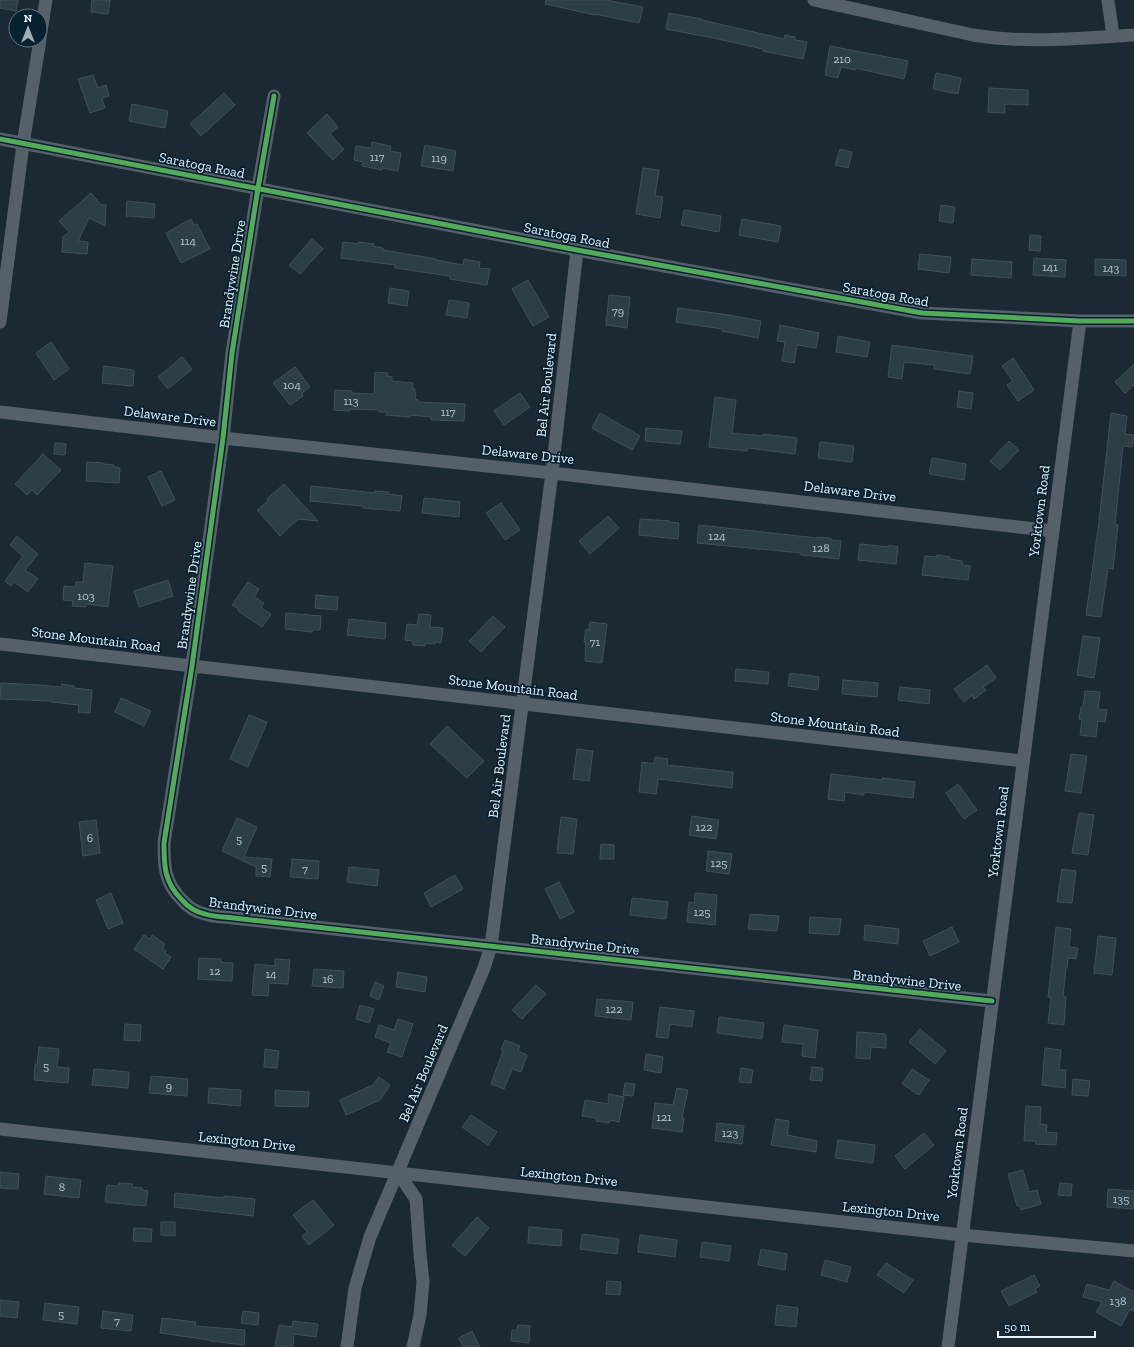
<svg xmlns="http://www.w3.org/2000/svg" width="1134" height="1347" font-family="'Zilla Slab',serif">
  <rect width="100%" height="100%" fill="#1b2932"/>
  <path fill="#2c3f46" stroke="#435056" d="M0 0H18L16 11 0 8Z
    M92 0H110L108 14 91 12Z
    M546 0H606L643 7 639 23 595 14V15L545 4Z
    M669 13 702 19V20L784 39 785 35 795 37V40L807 42 803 59 763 51V49L713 38 666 29Z
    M830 46 908 61 904 79 855 68V70L841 67 838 78 825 75Z
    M936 73 961 78 958 94 933 89Z
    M93 75 98 88 106 85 109 96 102 98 105 108 90 113 78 79Z
    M989 88 1028 90V105L1005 104V113L988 112Z
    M224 93 235 105 201 136 190 124Z
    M132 104 168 111 165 128 129 121Z
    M327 114 338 127 330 134 344 149 333 160 307 133Z
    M372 142 391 146 390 151 401 153 398 171 382 168V170L362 166 363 162 354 160 356 146 371 148Z
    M425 145 456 151 453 171 421 166Z
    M840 149 852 152 848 168 835 165Z
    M643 168 659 170 655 196 663 197 660 218 636 214Z
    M91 193 101 205H106L105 226 89 218 78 241 88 242 87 254 62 252 63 237 69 232 59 221Z
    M127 201 155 204 154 218 126 216Z
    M941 205 955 207 953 223 939 221Z
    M684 210 721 216 719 232 681 225Z
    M191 219 194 225 197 224 210 249 181 263 166 233Z
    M742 219 781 226 778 242 739 235Z
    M1030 235 1041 236 1040 251 1029 250Z
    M312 239 323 249 300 274 289 265Z
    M343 242 359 244V242L374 244 373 246 383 248V250L436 259V260L463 265 464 259 480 262 479 268 490 269 487 285 450 279V276L395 268V265L341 258Z
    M920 254 951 257 949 273 918 269Z
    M1034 258 1066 260 1065 277 1033 275Z
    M972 259 1012 262 1011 278 971 275Z
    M1095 259 1126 260V276L1095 275Z
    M528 280 549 317 533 326 512 289Z
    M390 288 409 291 407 306 388 303Z
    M609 295 630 297 627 328 606 325Z
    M449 300 469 303 467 318 446 315Z
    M678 308 729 315 761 321 758 338 722 331V329L676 322Z
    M780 325 819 333 816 348 797 345 794 363 782 361 785 342 777 341Z
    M838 336 870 342 867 357 836 352Z
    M51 342 69 369 54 380 36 353Z
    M892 345 973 356 970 374 934 369V365L904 362 902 379 888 377Z
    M182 357 192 369 168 389 158 377Z
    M1013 358 1034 390 1018 401 1007 385 1013 381 1002 366Z
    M1134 364V385L1125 393 1115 382Z
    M104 366 134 370 133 386 102 383Z
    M295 367 310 387 302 393 303 396 290 405 273 383Z
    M375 372 388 373 387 376 392 377V381L413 383V389H415V393L416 394 415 399 418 400V402L465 404 464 421 431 420V417L410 415V417L386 415 387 412H379L380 410 350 409V411L334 410 335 390 352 391V393L374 394Z
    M959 391 973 393 971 409 957 407Z
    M520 393 530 407 504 425 494 411Z
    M715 397 736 400 732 433 763 436V434L797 438 795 454 748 448 747 451 709 447Z
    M600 413 640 436 632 450 592 428Z
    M1111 413 1127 416 1125 434 1134 435 1132 447 1123 446 1115 524 1118 525 1113 569 1108 568 1101 617 1086 615 1099 522Z
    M646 428 682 431 680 444 645 441Z
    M1009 441 1019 450 1000 470 990 461Z
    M820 442 854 446 852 462 818 458Z
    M55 443 66 444 65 455 54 454Z
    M43 454 61 470 37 495 32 490 27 495 15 484Z
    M932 458 966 464 964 480 929 474Z
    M87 462 103 463V464L114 465V467L120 468 119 483 86 481Z
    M161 471 175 500 162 506 148 477Z
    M284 484 318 521 298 519 280 536 257 510 268 501 267 499Z
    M311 486 375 493V491L388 492V494L402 496 400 511 363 508V506L310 501Z
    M424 498 460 502 459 517 422 513Z
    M501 503 520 530 505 540 486 513Z
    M608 516 619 528 590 554 579 541Z
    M640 519 670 521V522L679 523 678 539 639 535Z
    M699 525 817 538V537L831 538V540L841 541 839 559 801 555V553L697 543Z
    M17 536 38 554 25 570 38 579 28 592 14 582 11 586 5 581 23 556 10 545Z
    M860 544 889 547V545L898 547 896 564 858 560Z
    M937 555 950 557V559L962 561V565L970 566 968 580 922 575 925 556 937 557Z
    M85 563 113 566 108 607 86 604V607L72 606 73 601 63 600 64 586 75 587 76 582H83Z
    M168 580 173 596 139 607 134 591Z
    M248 582 259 589 254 597 264 603 261 608 271 614 262 627 238 611 239 609 232 605Z
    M316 595 338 597 337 610 315 608Z
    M286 613 321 616 320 630H313L312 632 285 629Z
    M419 614 431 615 430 627 443 628 441 643 435 642V644L425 643V646L413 645V641L405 640 407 624 417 625Z
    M493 616 505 627 481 652 469 641Z
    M349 619 386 623 385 639 347 635Z
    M590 622 607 624 602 663 585 661 586 643 584 642 586 629 589 630Z
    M1083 636 1100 638 1094 678 1077 675Z
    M987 665 996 678 983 687 986 690 974 699 972 695 964 702 954 689Z
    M736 669 769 672 768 684 735 681Z
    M790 673 819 677 818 690 788 686Z
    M843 680 878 683 877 697 842 694Z
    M1 683 39 685 61 687 62 684 74 686V688L92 690 90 713 78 712 79 705 51 702V701L0 699Z
    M900 687 930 690 929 704 898 700Z
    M1085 691 1100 692 1098 709 1107 710 1105 722 1098 721 1096 737 1080 735 1082 720 1079 719 1081 707H1083Z
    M121 698 151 711 144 726 115 712Z
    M249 715 267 722 248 767 230 759Z
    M447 726 484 761 467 778 430 744Z
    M577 749 593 751 589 781 573 779Z
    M1071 754 1087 756 1081 793 1065 791Z
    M655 757 668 759 667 765 733 772 732 788 658 779 656 794 639 792 642 762 654 764Z
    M831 774 882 780V778L915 782 913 798 864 792V795L845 792 844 801 828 799Z
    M958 784 977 810 964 819 946 793Z
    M1079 813 1094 815 1088 855 1072 853Z
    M692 816 719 820 716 839 689 835Z
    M561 817 577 819 573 854 557 853Z
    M237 818 257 827 244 857 272 859 270 877 256 876V867L222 851Z
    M96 820 100 853 83 856 79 822Z
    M601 844 614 845V859H600Z
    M708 851 732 854 729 874 706 871Z
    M292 859 319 861 318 879 290 877Z
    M349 867 379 870 377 886 347 882Z
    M1062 869 1076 871 1072 903 1057 902Z
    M455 875 463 889 431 907 424 893Z
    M559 882 574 912 560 919 545 889Z
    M111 893 123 923 108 929 96 900Z
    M695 893 717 895 715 925 687 922 689 902 694 903Z
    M632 898 668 902 666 919 630 915Z
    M750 914 779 916 777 931 748 929Z
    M810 917 841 919 839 935 809 933Z
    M865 925 899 929 898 944 864 940Z
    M952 927 959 942 930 956 923 941Z
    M1056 927 1071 929 1069 947 1078 948 1076 959 1068 958 1067 968H1066L1063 996 1066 997 1064 1025 1048 1023 1051 997H1048Z
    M144 935 150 939 152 935 165 944 162 949 166 951 165 953 171 957 163 969 134 949Z
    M1098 936 1116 938 1112 975 1094 973Z
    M199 958 221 959V962L233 963 232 981 198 979Z
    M275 959 290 960 288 984 269 983 268 996 252 995 255 964 275 966Z
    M314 969 344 971 343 988 312 986Z
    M398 972 427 977 425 992 396 987Z
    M375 982 384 986 379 1000 370 996Z
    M536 985 546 994 522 1019 512 1010Z
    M597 999 633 1002 631 1020 595 1016Z
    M360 1005 374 1009 369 1023 356 1019Z
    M660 1007 694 1011 692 1027 670 1024 668 1038 656 1037Z
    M719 1017 764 1023 762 1039 717 1033Z
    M398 1019 413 1024 402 1057 387 1052 391 1043 375 1037 379 1025 394 1030Z
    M125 1024 141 1025 140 1041 124 1040Z
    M784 1025 818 1030 815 1058 802 1056 803 1044 782 1042Z
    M920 1029 946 1051 935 1064 909 1042Z
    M857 1032 886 1034V1048L871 1047 870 1059 856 1058Z
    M505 1040 520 1046 518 1051 527 1055 521 1072 512 1069 504 1089 491 1084 503 1051 501 1050Z
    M39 1047 59 1049 57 1067 69 1068 68 1083 34 1080 35 1064 37 1065Z
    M1045 1048 1061 1050 1059 1070H1066L1065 1088 1042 1085Z
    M265 1049 279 1051 277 1068 264 1067Z
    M646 1054 663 1057 661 1073 644 1070Z
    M812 1067 823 1068 822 1081 810 1080Z
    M741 1068 753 1070 751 1083 739 1082Z
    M94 1069 129 1072 128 1088 92 1085Z
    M912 1069 929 1080 919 1095 902 1084Z
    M151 1076 188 1079 187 1096 149 1093Z
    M379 1077 390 1085 380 1100 346 1115 340 1100 373 1085Z
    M1073 1079 1090 1081 1088 1096 1072 1095Z
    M625 1083 635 1084 633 1096 623 1095Z
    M209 1088 241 1090 240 1106 208 1103Z
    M677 1088 688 1090 682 1118H684L682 1132 652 1128 655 1103 673 1105Z
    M275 1090 309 1092 308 1107 275 1106Z
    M609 1094 624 1097 619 1122 610 1120 609 1123 596 1121V1118L582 1116 585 1100 608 1104Z
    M1026 1106 1041 1107 1040 1124 1047 1125 1046 1132 1057 1133 1056 1145 1036 1144V1141H1024Z
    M471 1115 497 1132 488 1145 462 1127Z
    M776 1119 789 1121 787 1135 817 1141 816 1152 771 1145Z
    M717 1123 744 1126 742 1144 715 1141Z
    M924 1133 934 1145 905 1169 895 1156Z
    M838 1140 875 1145 873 1163 835 1158Z
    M1023 1170 1029 1192 1037 1190 1041 1204 1021 1210 1020 1206H1017L1008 1174Z
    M0 1172 19 1174 18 1189 0 1188Z
    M46 1176 81 1180 79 1198 44 1194Z
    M119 1183 132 1184V1187L142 1188V1190L148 1191 146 1206 105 1202 107 1185 118 1186Z
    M1060 1183 1072 1184 1071 1196 1058 1195Z
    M1108 1189 1134 1191V1209L1107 1207Z
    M175 1193 224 1198V1196L255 1199 253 1216 174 1207Z
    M313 1200 334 1225 309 1245 302 1236 307 1232 293 1215Z
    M477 1217 489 1228 465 1256 452 1245Z
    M161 1222H175V1236L161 1235Z
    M529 1227 562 1230 561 1246 528 1243Z
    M134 1228 152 1229 151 1242 133 1241Z
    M582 1234 619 1239 617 1254 580 1249Z
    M640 1235 677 1240 675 1257 638 1252Z
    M702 1242 731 1246 729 1261 700 1257Z
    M761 1249 787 1254 785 1270 758 1265Z
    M825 1260 851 1267 847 1282 821 1275Z
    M886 1263 913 1280 904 1293 877 1275Z
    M1034 1275 1040 1286 1035 1289 1037 1292 1009 1306 1001 1291Z
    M607 1281 621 1282 620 1295 606 1294Z
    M1114 1281 1134 1292V1312L1130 1309 1121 1326 1096 1312 1102 1302 1083 1297 1087 1284 1109 1290Z
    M0 1300 19 1302 17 1318 0 1316Z
    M45 1303 79 1307 77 1324 43 1320Z
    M777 1305 798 1308 796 1327 775 1325Z
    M103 1311 133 1315 131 1331 101 1328Z
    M243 1311 259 1313 258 1325 241 1323Z
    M162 1318 196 1322 195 1326 245 1330 244 1345 210 1341V1340L160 1333Z
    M293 1321 318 1324 316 1337 294 1334 293 1347H275L279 1325 292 1327Z
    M518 1325 530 1326 529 1343 511 1341 512 1330H517Z
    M472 1331 480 1347H463L459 1338Z"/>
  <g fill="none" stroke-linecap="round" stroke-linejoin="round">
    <path stroke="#566068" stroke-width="13" d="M814 0 973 35C1027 44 1080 38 1134 35
      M1108 0 1113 36
      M40 38 46 0
      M274 96 258 188 232 353 223 438 192 666 164 843C164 866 164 882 182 900 188 907 196 912 205 914 214 917 224 917 233 918L992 1001
      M0 139 577 250 922 313 1080 321H1134
      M0 322 23 144 40 40
      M0 412 223 438 552 473 1053 531
      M0 644 1023 761
      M0 1129 962 1235 1134 1251
      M398 1173 416 1199 420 1254 423 1282 420 1315 413 1347
      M347 1347 355 1288 370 1237 484 968 491 946 552 473 577 250
      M948 1347 1080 321"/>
    <g stroke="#072131" stroke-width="8">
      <path id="cycleway" d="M274 96 258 188 232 353 223 438 192 666 164 843C164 866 164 882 182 900 188 907 196 912 205 914 214 917 224 917 233 918L992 1001
        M0 139 577 250 922 313 1080 321H1134"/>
    </g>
    <use href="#cycleway" stroke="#51ab58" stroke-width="5"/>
  </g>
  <g text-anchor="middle" stroke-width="3.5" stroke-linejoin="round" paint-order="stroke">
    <g font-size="12" fill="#b7c7d1">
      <text x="842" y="63">210</text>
      <text x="377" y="161">117</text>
      <text x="439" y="162">119</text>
      <text x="188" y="245">114</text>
      <text x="1050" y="271">141</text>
      <text x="1111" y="272">143</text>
      <text x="618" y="315">79</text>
      <text x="292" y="389">104</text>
      <text x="351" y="405">113</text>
      <text x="448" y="416">117</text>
      <text x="717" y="540">124</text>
      <text x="821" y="552">128</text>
      <text x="86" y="600">103</text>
      <text x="595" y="646">71</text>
      <text x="704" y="831">122</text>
      <text x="90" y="842">6</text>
      <text x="239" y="843">5</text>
      <text x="719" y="867">125</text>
      <text x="264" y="871">5</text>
      <text x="305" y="873">7</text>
      <text x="702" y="916">125</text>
      <text x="215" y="975">12</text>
      <text x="271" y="978">14</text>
      <text x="328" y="983">16</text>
      <text x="614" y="1013">122</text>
      <text x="46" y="1070">5</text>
      <text x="169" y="1090">9</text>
      <text x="664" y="1121">121</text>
      <text x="730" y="1137">123</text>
      <text x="62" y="1191">8</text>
      <text x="1121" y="1203">135</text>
      <text x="1118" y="1305">138</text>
      <text x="61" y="1318">5</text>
      <text x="117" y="1325">7</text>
    </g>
    <g font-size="14" fill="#e5f4ff" stroke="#072131">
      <text transform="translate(202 165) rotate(11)" y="5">Saratoga Road</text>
      <text transform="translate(567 235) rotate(11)" y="5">Saratoga Road</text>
      <text transform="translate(232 274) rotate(-81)" y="5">Brandywine Drive</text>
      <text transform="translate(886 294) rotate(10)" y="5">Saratoga Road</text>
      <text transform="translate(546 385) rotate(-84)" y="5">Bel Air Boulevard</text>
      <text transform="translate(170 416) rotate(7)" y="5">Delaware Drive</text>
      <text transform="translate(528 454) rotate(6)" y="5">Delaware Drive</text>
      <text transform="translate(850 491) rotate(7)" y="5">Delaware Drive</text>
      <text transform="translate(1039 511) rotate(-83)" y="5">Yorktown Road</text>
      <text transform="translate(189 595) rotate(-82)" y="5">Brandywine Drive</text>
      <text transform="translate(96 639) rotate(7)" y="5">Stone Mountain Road</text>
      <text transform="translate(513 687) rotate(7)" y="5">Stone Mountain Road</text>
      <text transform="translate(835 724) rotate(7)" y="5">Stone Mountain Road</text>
      <text transform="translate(499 766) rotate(-83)" y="5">Bel Air Boulevard</text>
      <text transform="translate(998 832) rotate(-83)" y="5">Yorktown Road</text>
      <text transform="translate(263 908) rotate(7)" y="5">Brandywine Drive</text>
      <text transform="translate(585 944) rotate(6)" y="5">Brandywine Drive</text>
      <text transform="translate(907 980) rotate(6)" y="5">Brandywine Drive</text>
      <text transform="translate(423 1073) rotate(-67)" y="5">Bel Air Boulevard</text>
      <text transform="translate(247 1141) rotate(6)" y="5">Lexington Drive</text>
      <text transform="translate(957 1153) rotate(-83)" y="5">Yorktown Road</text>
      <text transform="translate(569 1176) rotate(6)" y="5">Lexington Drive</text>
      <text transform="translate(891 1211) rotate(6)" y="5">Lexington Drive</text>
    </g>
  </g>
  <g transform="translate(28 28)"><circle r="19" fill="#072131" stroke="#607583"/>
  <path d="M0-3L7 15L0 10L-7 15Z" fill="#9eadb7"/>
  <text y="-6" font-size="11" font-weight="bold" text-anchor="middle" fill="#e5f4ff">N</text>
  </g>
  <path d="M998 1331v6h97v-6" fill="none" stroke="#e5f4ff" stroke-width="2"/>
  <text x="1004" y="1331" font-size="12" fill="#e5f4ff" stroke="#072131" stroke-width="3" paint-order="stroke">50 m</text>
</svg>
